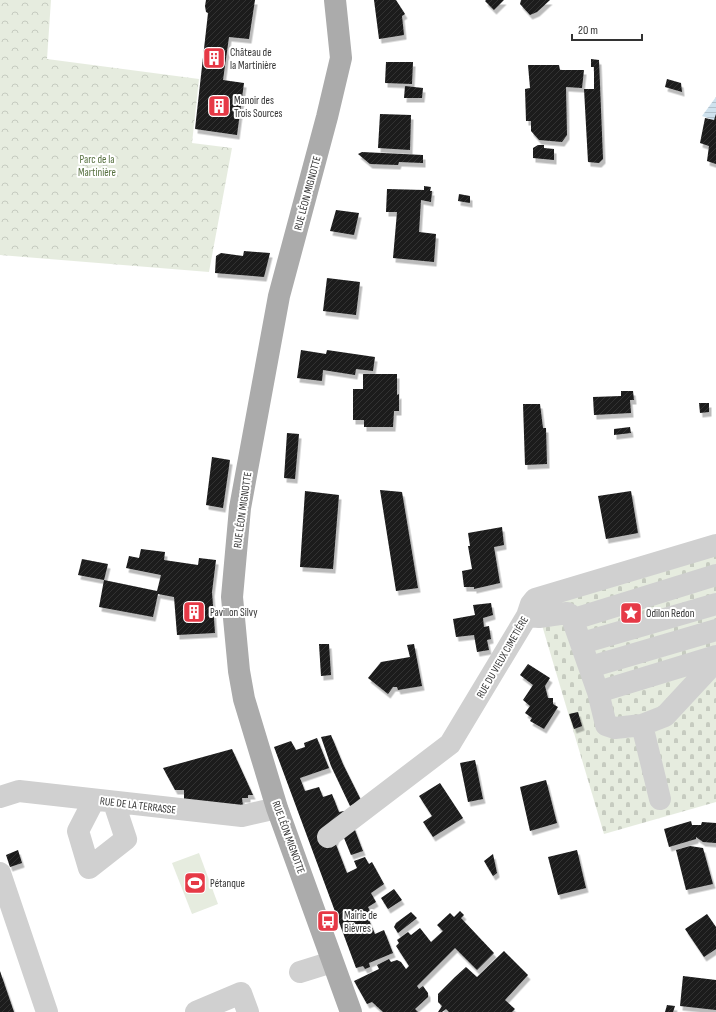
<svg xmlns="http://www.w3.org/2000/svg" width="716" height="1012" font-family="'Sofia Sans Condensed',sans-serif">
  <defs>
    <pattern id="cemetery-stones" width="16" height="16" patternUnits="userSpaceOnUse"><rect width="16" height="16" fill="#e6ecdf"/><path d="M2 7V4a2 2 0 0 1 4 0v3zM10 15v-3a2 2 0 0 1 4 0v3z" fill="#c6cbc0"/></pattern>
    <pattern id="park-crowns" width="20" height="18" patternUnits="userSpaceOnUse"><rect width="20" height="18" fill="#e6ecdf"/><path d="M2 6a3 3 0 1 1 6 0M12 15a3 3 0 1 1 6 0" fill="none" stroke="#c6cbc0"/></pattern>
    <pattern id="water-rules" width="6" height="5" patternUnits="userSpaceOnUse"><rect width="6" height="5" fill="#cfe2ee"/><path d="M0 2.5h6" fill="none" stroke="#b2c2cd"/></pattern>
    <pattern id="building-hatch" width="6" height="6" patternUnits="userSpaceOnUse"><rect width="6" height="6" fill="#1a1a1a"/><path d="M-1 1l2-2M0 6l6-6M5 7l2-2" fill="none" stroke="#333"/></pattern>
    <filter id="shadow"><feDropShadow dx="2.5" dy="4.5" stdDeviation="0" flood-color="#0004"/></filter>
  </defs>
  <rect width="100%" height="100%" fill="#fff"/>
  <path fill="url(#cemetery-stones)" d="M716 552V802L604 834 536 605Z"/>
  <path fill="url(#park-crowns)" d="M0 0H51L47 59 199 79 192 143 232 148 209 272 0 255Z"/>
  <path fill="#e6ecdf" d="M199 853 218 904 192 914 172 863Z"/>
  <path fill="url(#water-rules)" d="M716 97V117L714 120 702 116Z"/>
  <path fill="url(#building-hatch)" filter="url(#shadow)" d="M206 0H255L249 39 229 37 223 80 244 83 237 135 195 129 208 13 206 12 205 6Z
    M374 0H396L405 14 402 16 404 35 379 39Z
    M486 0H504L494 10 485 1Z
    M521 0H550L537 12 530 15 520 4Z
    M591 59 599 60 603 159 599 163 588 162 584 89H594V67H591Z
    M386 62H413L412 84 385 83Z
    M528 65H559L560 70H584L582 88 566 87 567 135 562 142 539 140 531 131V121H526L525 89 530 88Z
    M667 79 681 83 682 92 665 87Z
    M405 86 423 88 422 98H404Z
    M380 114 411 115 410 150 378 148Z
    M716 114V164L707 161 709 146 700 143 705 118 714 120Z
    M538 145H544V148L554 149V160L533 158V148Z
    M362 152 423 155V163L399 162 398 165 370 164 358 154Z
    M424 186 431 187 430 191H432L431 202 421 200 419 232 436 234 434 262 393 258 397 212H386L387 189 424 190Z
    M459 194 470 196V203L458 201Z
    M336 210 359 213 354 235 330 231Z
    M244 251 270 253 264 277 215 273 216 256 221 253 243 256Z
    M327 278 360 282 356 315 323 311Z
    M301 350 326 354 327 350 375 357 373 371 356 369 355 375 323 370 322 381 297 378Z
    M363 374H397V395L399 394V411H394L393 427H364V420H353V389H363Z
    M621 391H633L634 400H630L631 413 594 415 593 397 621 396Z
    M699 403H709V412L700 413Z
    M523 404H540L543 428H546L547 464 525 465Z
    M630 427 631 433 614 435V429Z
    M287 433 299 434 295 479 284 478Z
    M212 457 230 460 223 508 206 505Z
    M380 490 402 492 418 588 396 591Z
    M305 491 339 495 333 569 300 567Z
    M631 491 638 533 606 539 598 496Z
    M502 527 504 545 494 547 500 583 474 589V587H464L462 571 472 569 468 546H470L468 533Z
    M141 549 165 552 164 560 198 565 199 558 216 560 212 592 215 633 177 635 174 597 158 594 153 617 99 607 104 580 157 591 161 575 126 568 129 556 139 558Z
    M82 559 108 564 104 580 78 575Z
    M491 603 493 615 483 618 484 627 489 626 491 639 487 640 489 650 477 652 474 635 456 637 453 619 475 615 473 605Z
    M319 644H329L331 675 321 676Z
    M414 644 422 686 398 690 397 687H393L388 694 368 678 381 662 410 657 407 645Z
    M528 664 550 678 545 686 548 698H553V704L558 707 544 729 530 721 532 718 525 713 530 706 523 700 533 685 520 675Z
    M578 712 582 726 574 729 569 714Z
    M331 735 343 764 361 800 350 806 331 766 321 737Z
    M317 738 329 768 300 778 305 791 319 787 323 797 332 794 339 812 344 811 345 815 335 842 347 873 357 868 354 861 365 857 369 864 372 862 384 884 371 893 376 902 368 907 370 911 366 913 375 934 384 930 393 953 369 963 370 967 365 969 363 966 356 968 274 747 291 741 296 750 305 747 304 743Z
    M232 749 253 795H248V798H242L243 806 184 803V790H175L163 768Z
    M475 760 483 799 468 802 460 763Z
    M546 780 557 823 530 831 520 787Z
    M440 783 463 818 433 837 423 822 432 816 419 796Z
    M691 821 692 825H701L702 822 716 823V843L703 842 696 837V839L669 847 664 829Z
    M353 825 363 851 351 855 342 833Z
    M690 846 703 848 713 884 686 890 676 850Z
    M18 850 22 863 10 867 6 855Z
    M577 850 586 888 558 895 548 857Z
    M493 854 497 873 493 876 484 861Z
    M394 889 402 900 388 909 381 898Z
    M460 911 464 915 461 918 494 953 477 970 455 948 417 986 419 989 423 986 428 993V997L415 1009 418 1012H383L372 1002 367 1004 354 981 379 969 377 965 389 959 391 962 397 960 401 962 406 969 409 966 396 946 399 943 397 940 408 932 411 935 420 928 431 942 443 931 437 925 450 913 454 917Z
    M411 912 417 918 398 933 394 927 396 923Z
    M707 914 716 927V949L704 957 685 929Z
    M504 951 528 975 505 1000 515 1009 512 1012H449L446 1009 442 1012H438L442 1006 438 1002V994L455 977 466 967 477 977Z
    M0 971 14 1012H0Z
    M683 976 716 980V1010L680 1006Z
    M667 1005 675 1006 673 1012H665Z"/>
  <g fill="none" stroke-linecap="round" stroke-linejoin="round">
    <path stroke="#d0d0d0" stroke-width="22" d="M527 616 539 617 567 613 571 615 598 692 606 725 615 728 642 725 665 716 716 661
      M574 619 716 575
      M582 643 716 604
      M590 667 716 630
      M598 692 716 656
      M642 725 660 799
      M0 797 19 791 242 816 277 808
      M94 800 78 831 89 868 126 839 114 803
      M328 837 450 744 527 616 531 604 535 599 716 545
      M0 873 47 1012
      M300 972 332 962
      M196 1012 241 993 248 1012"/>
    <path stroke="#ababab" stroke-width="22" d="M335 0 341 58 327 117 279 296 240 508 232 597 239 671 244 699 277 808 351 1012"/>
  </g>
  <defs>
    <g id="building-square" transform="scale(1.15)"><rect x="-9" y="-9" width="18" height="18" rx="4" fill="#e63946" stroke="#fff"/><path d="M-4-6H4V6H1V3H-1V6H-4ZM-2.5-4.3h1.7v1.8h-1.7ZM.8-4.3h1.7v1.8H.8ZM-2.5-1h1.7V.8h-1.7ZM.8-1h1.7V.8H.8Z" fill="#fff"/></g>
    <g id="sight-square" transform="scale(1.15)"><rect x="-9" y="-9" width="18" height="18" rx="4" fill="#e63946" stroke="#fff"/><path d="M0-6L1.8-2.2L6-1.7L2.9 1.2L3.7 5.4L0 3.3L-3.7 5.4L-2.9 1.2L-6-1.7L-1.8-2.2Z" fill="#fff"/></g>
    <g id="stadium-square" transform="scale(1.15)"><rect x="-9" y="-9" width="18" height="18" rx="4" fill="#e63946" stroke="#fff"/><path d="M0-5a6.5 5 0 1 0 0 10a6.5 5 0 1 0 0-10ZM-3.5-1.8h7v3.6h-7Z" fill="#fff"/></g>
    <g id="bus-square" transform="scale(1.15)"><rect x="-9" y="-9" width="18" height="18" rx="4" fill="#e63946" stroke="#fff"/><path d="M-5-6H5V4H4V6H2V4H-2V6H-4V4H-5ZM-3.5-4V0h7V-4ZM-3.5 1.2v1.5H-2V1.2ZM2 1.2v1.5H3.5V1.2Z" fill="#fff"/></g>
  </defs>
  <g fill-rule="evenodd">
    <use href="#building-square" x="214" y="58"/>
    <use href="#building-square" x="219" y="106"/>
    <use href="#building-square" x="194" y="612"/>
    <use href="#sight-square" x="631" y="613"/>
    <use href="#stadium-square" x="195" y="883"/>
    <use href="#bus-square" x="328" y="921"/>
  </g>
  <g text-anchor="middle" stroke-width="4" stroke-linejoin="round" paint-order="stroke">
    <g font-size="11" fill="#333" stroke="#fff" text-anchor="start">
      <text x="230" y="56">Château de<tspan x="230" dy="13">la Martinière</tspan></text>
      <text x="234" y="104">Manoir des<tspan x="234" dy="13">Trois Sources</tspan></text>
      <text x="210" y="616">Pavillon Silvy</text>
      <text x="646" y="617">Odilon Redon</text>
      <text x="210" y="887">Pétanque</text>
      <text x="344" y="919">Mairie de<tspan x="344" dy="13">Bièvres</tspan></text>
    </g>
    <g font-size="11" fill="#56703f" stroke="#fff">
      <text x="97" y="163">Parc de la<tspan x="97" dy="13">Martinière</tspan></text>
    </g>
    <g font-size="11" fill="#333" stroke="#fff">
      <text transform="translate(307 193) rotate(-75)" y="4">RUE LÉON MIGNOTTE</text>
      <text transform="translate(242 510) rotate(-82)" y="4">RUE LÉON MIGNOTTE</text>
      <text transform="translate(502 657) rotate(-60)" y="4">RUE DU VIEUX CIMETIÈRE</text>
      <text transform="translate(138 805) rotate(7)" y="4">RUE DE LA TERRASSE</text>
      <text transform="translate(289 837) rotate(70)" y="4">RUE LÉON MIGNOTTE</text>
    </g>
  </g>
  <path d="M572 34v6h70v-6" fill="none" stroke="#333333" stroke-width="2"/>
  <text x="578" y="34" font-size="12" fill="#333333" stroke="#ffffff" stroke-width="3" paint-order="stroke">20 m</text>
</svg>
